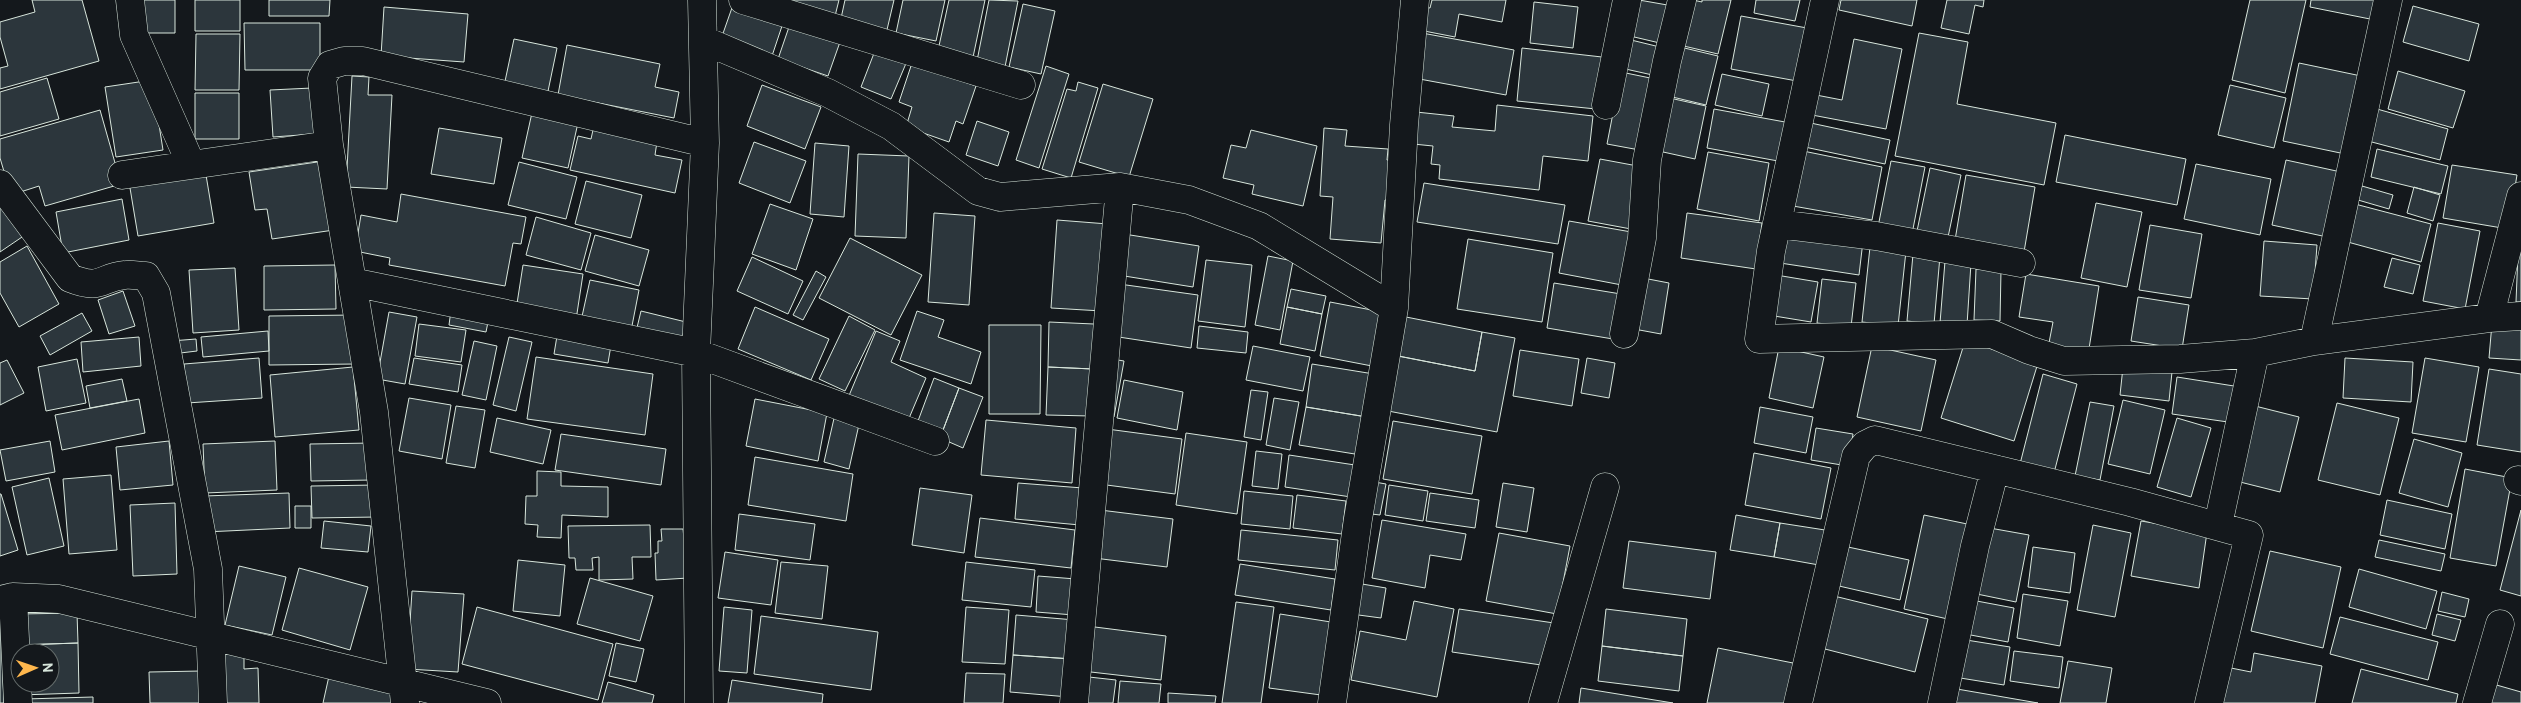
<svg xmlns="http://www.w3.org/2000/svg" width="2521" height="703" font-family="Overpass,sans-serif">
  <rect width="100%" height="100%" fill="#14181c"/>
  <path fill="#2c363c" stroke="#d8e6dc" fill-rule="evenodd" d="M32 0H82L99 61 0 89V68L8 66 0 37V22L35 12Z
    M143 0H175V33H143Z
    M195 0H240V31H195Z
    M269 0H330L329 16H269Z
    M754 0H839L834 20Z
    M845 0H894L886 34 840 23Z
    M903 0H945L936 41 896 33Z
    M949 0H985L972 62 937 55Z
    M989 0 1018 1 1004 72 976 66Z
    M1432 0H1506L1502 22 1459 14 1455 37 1419 30 1424 7 1430 8Z
    M1639 0 1673 6 1664 44 1630 36Z
    M1693 0 1702 2V0H1731L1718 54 1675 44Z
    M1756 0H1800L1795 21 1754 13Z
    M1841 0H1917L1912 26 1839 10Z
    M1947 0H1984L1983 7 1975 5 1969 34 1941 28Z
    M2250 0H2306L2285 93 2232 80Z
    M2311 0H2379L2375 20 2310 7Z
    M734 2 784 20 771 59 720 42Z
    M1534 2 1578 7 1573 48 1530 43Z
    M1023 4 1055 11 1041 74 1009 67Z
    M2413 6 2479 24 2469 61 2403 42Z
    M384 7 468 14 464 62 381 56Z
    M1741 16 1807 28 1797 81 1731 69Z
    M244 23H320V70H245Z
    M790 24 840 42 828 76 778 59Z
    M1422 33 1514 50 1506 95 1414 78Z
    M1919 33 1968 42 1957 104 2056 123 2044 185 1895 156Z
    M196 34H240L239 90H195Z
    M514 39 557 48 547 96 504 86Z
    M1627 39 1664 48 1657 76 1621 68Z
    M1854 39 1902 49 1886 129 1812 115 1816 95 1842 100Z
    M567 45 660 64 655 87 679 92 674 118 558 95Z
    M1676 46 1718 56 1706 105 1664 95Z
    M876 48 907 61 891 99 861 87Z
    M1522 48 1602 57 1596 109 1517 101Z
    M912 63 976 86 963 124 956 121 949 142 906 127 912 107 899 102Z
    M2299 63 2366 77 2350 155 2283 141Z
    M1046 66 1069 74 1039 168 1016 160Z
    M2398 71 2465 91 2453 128 2388 109Z
    M1621 72 1660 80 1645 151 1607 144Z
    M1722 74 1769 84 1762 116 1715 105Z
    M352 76 369 77 368 95H392L387 189 346 187Z
    M47 78 59 119 0 136V92Z
    M152 80 163 150 116 157 105 87Z
    M1078 82 1098 88 1071 178 1042 169 1067 89 1076 91Z
    M1103 84 1153 99 1129 177 1079 162Z
    M762 85 821 107 805 149 747 126Z
    M2230 85 2286 98 2274 148 2218 135Z
    M312 88 314 134 273 137 270 90Z
    M195 93H239V139H195Z
    M1665 97 1706 106 1695 159 1654 150Z
    M1497 105 1593 116 1588 161 1543 156 1539 190 1439 179 1440 165 1431 164 1433 146 1413 144 1416 112 1454 116 1452 127 1495 131Z
    M533 108 579 118 568 168 522 158Z
    M1714 109 1785 122 1778 161 1707 148Z
    M2377 109 2448 129 2440 160 2368 141Z
    M100 110 121 184 45 206 39 186 11 195 0 158V139Z
    M595 121 658 135 655 155 682 160 675 193 570 170 578 136 591 139Z
    M977 121 1009 132 998 166 966 155Z
    M1806 122 1890 140 1885 164 1800 146Z
    M439 128 502 138 494 184 431 174Z
    M1324 128 1347 130 1345 146 1388 149 1387 160H1399L1396 201 1385 200 1381 243 1330 239 1333 197 1320 196Z
    M1251 130 1317 146 1303 206 1252 194 1254 185 1223 178 1231 145 1246 148Z
    M2065 135 2186 159 2177 205 2056 182Z
    M754 142 806 161 790 203 739 183Z
    M815 143 849 146 844 217 810 214Z
    M2377 149 2448 166 2441 194 2371 177Z
    M1803 151 1882 167 1872 220 1793 206Z
    M1708 152 1769 163 1759 221 1697 209Z
    M858 154 909 156 906 238 855 236Z
    M1600 159 1643 167 1631 229 1588 221Z
    M2286 160 2341 172 2327 237 2272 225Z
    M324 161 334 230 272 239 267 209 255 210 249 172Z
    M1891 161 1925 167 1912 234 1878 227Z
    M519 162 577 177 566 219 508 205Z
    M2196 164 2271 179 2260 235 2184 219Z
    M2452 165 2517 175 2508 229 2443 218Z
    M1930 168 1961 175 1947 242 1916 236Z
    M205 169 214 223 138 236 129 182Z
    M1966 175 2035 187 2023 258 1954 246Z
    M586 181 642 195 631 238 575 224Z
    M1424 183 1565 205 1558 244 1417 222Z
    M2362 186 2393 195 2389 209 2358 200Z
    M2414 187 2440 195 2433 221 2407 213Z
    M401 194 526 217 521 244 513 243 505 286 389 265 390 258 355 251 361 215 397 222Z
    M0 199 25 235 0 252Z
    M122 199 129 240 63 253 56 212Z
    M2096 203 2142 212 2127 287 2081 278Z
    M770 204 813 219 796 270 752 254Z
    M2355 204 2431 224 2421 262 2344 241Z
    M934 213 975 216 969 305 928 302Z
    M1687 213 1762 223 1756 269 1681 258Z
    M536 217 591 233 581 270 526 255Z
    M1057 220 1108 224 1102 311 1051 308Z
    M1569 221 1637 233 1627 286 1559 273Z
    M2438 223 2480 231 2465 309 2423 301Z
    M2150 225 2202 234 2191 298 2139 290Z
    M1784 229 1863 241 1859 275 1780 263Z
    M1124 234 1199 246 1193 287 1118 275Z
    M595 235 649 250 639 286 585 271Z
    M850 238 922 275 891 335 819 298Z
    M1468 239 1553 253 1542 322 1457 309Z
    M2264 241 2317 245 2313 299 2260 296Z
    M27 246 59 304 19 327 0 293V262Z
    M1870 247 1906 251 1898 326 1862 322Z
    M2518 253 2521 254V302H2516Z
    M1913 254 1940 256 1934 324 1907 321Z
    M1268 256 1293 261 1280 330 1255 325Z
    M752 257 803 281 788 314 737 291Z
    M2392 258 2420 265 2413 294 2384 287Z
    M1206 260 1252 265 1245 327 1198 321Z
    M1945 261 1971 263 1967 325 1940 323Z
    M335 265 336 309 264 310V266Z
    M523 265 583 274 576 320 516 310Z
    M235 268 239 330 193 333 189 270Z
    M1976 269 2001 270 2000 321 1974 320Z
    M816 271 826 277 803 320 793 315Z
    M2026 274 2099 286 2088 355 2048 348 2053 322 2019 317Z
    M1776 275 1818 282 1811 322 1768 315Z
    M1643 278 1669 283 1661 334 1634 329Z
    M1822 279 1856 283 1851 327 1817 323Z
    M590 280 639 290 631 331 581 321Z
    M1554 283 1621 294 1613 339 1547 328Z
    M1119 284 1198 295 1191 348 1112 336Z
    M1291 289 1326 296 1322 314 1287 307Z
    M123 291 135 326 109 334 98 300Z
    M2138 297 2189 305 2182 349 2131 341Z
    M1330 302 1382 312 1372 366 1320 356Z
    M755 307 829 339 811 380 738 349Z
    M1287 307 1322 314 1315 351 1280 344Z
    M451 310 489 317 486 332 449 325Z
    M641 311 686 322 680 347 635 336Z
    M917 311 944 320 938 337 981 352 971 384 900 360Z
    M389 312 417 317 405 384 377 379Z
    M82 313 92 331 50 355 40 336Z
    M355 315V364L269 365V316Z
    M849 316 875 330 845 391 819 379Z
    M1401 316 1482 332 1475 371 1393 355Z
    M1049 322 1094 324 1093 369 1048 367Z
    M2492 323 2521 326V360L2489 358Z
    M419 324 466 330 461 362 415 356Z
    M989 325H1041L1040 414H989Z
    M1199 326 1248 332 1246 353 1197 348Z
    M558 330 612 339 608 363 554 354Z
    M268 331 269 351 203 357 201 337Z
    M876 331 900 341 891 362 926 378 907 423 848 398Z
    M1482 332 1515 338 1497 432 1383 410 1393 355 1475 371Z
    M139 337 141 366 83 372 81 342Z
    M509 337 532 342 516 411 493 405Z
    M196 339 197 351 172 354 171 341Z
    M474 341 497 346 486 400 462 395Z
    M1965 341 2038 363 2014 441 1941 418Z
    M1253 346 1310 357 1303 391 1246 380Z
    M1872 346 1936 360 1921 431 1857 417Z
    M1779 347 1824 357 1813 408 1769 398Z
    M1520 350 1579 359 1572 406 1513 396Z
    M536 357 653 374 645 435 527 419Z
    M259 358 262 398 187 403 184 364Z
    M414 358 462 365 458 392 409 384Z
    M1587 358 1615 363 1609 398 1581 393Z
    M2345 358 2413 362 2411 402 2343 398Z
    M2425 358 2479 367 2466 442 2412 433Z
    M77 359 86 403 46 411 38 367Z
    M1112 359 1124 361 1114 417 1101 414Z
    M7 360 24 393 0 405V363Z
    M1312 364 1374 374 1367 417 1306 407Z
    M353 367 359 430 275 437 270 375Z
    M1048 367 1093 369 1091 416 1046 415Z
    M2123 367 2172 372 2169 401 2120 395Z
    M2489 369 2521 374V452L2477 445Z
    M2043 374 2077 384 2054 473 2020 464Z
    M2177 377 2234 386 2228 422 2172 414Z
    M934 378 959 388 940 438 915 429Z
    M122 379 127 401 90 408 86 386Z
    M1124 380 1183 392 1177 430 1117 418Z
    M959 388 983 397 963 448 940 438Z
    M1251 390 1268 392 1261 440 1244 437Z
    M409 398 451 405 442 459 399 451Z
    M1274 398 1299 402 1290 450 1266 445Z
    M139 399 145 433 62 450 55 415Z
    M755 399 827 413 818 461 746 446Z
    M2123 400 2165 410 2150 474 2108 464Z
    M2090 402 2114 406 2100 480 2075 476Z
    M2337 403 2399 418 2380 495 2318 480Z
    M456 406 485 410 475 468 446 463Z
    M2255 406 2299 417 2280 492 2236 481Z
    M1306 407 1367 417 1361 455 1299 445Z
    M1760 407 1813 417 1806 453 1754 443Z
    M835 414 860 420 849 469 824 462Z
    M497 418 551 430 543 464 490 452Z
    M2177 418 2211 428 2191 497 2157 487Z
    M986 420 1076 428 1072 483 981 475Z
    M1393 421 1482 436 1472 494 1383 479Z
    M1816 428 1853 434 1848 466 1811 460Z
    M1107 429 1182 439 1175 494 1099 484Z
    M1186 433 1247 442 1237 514 1176 505Z
    M561 434 666 449 661 485 555 470Z
    M2414 439 2462 453 2448 507 2399 493Z
    M50 441 55 472 6 481 0 450Z
    M169 441 173 485 120 490 116 447Z
    M275 441 277 490 205 493 203 444Z
    M373 443V480L311 481 310 444Z
    M1256 451 1282 454 1278 489 1252 486Z
    M1754 453 1831 468 1821 519 1745 505Z
    M1289 455 1355 465 1351 497 1285 487Z
    M755 457 853 474 846 521 748 505Z
    M2465 469 2512 478 2496 566 2450 558Z
    M537 471 561 472V486L608 487V517L562 515 561 538 537 537 538 525 525 524 526 496H537Z
    M111 475 117 550 69 554 63 479Z
    M49 478 64 546 27 555 12 487Z
    M1369 481 1386 484 1380 515 1363 513Z
    M1018 483 1083 488 1080 525 1015 519Z
    M1503 483 1534 488 1527 532 1496 527Z
    M377 485V517L312 518 311 486Z
    M1389 485 1428 491 1423 521 1385 515Z
    M920 488 972 495 964 553 912 545Z
    M1244 491 1293 496 1290 529 1241 524Z
    M289 493 290 528 205 532 204 496Z
    M1430 493 1479 500 1475 528 1426 521Z
    M1 494 18 550 0 556V494Z
    M1297 495 1346 501 1342 534 1293 528Z
    M2387 500 2452 514 2445 549 2380 535Z
    M175 503 177 574 133 576 130 505Z
    M295 506H311V528H295Z
    M1100 510 1173 519 1167 567 1094 558Z
    M2521 510V596L2500 590Z
    M739 514 815 524 810 560 735 550Z
    M1736 515 1780 523 1774 557 1730 550Z
    M1924 515 1972 525 1952 620 1904 609Z
    M980 518 1075 530 1071 568 975 557Z
    M1382 520 1466 534 1461 560 1430 555 1425 588 1372 578Z
    M324 521 371 526 368 552 321 548Z
    M2141 521 2207 532 2199 588 2131 576Z
    M1780 523 1825 530 1819 565 1774 557Z
    M650 525 651 557H632L633 579 599 580V557L592 558 593 570H576L575 558H569L568 526Z
    M2093 525 2131 533 2115 617 2077 610Z
    M1984 527 2029 535 2016 602 1972 593Z
    M661 529H683L688 578 656 580 655 553H658V541H662Z
    M1241 530 1338 540 1335 570 1238 560Z
    M1499 533 1570 546 1557 614 1486 601Z
    M2379 540 2445 554 2441 571 2375 557Z
    M1629 541 1716 552 1710 599 1623 588Z
    M1848 547 1909 560 1900 600 1839 586Z
    M2033 547 2075 553 2070 593 2028 587Z
    M2270 551 2341 567 2323 648 2251 631Z
    M725 552 778 560 771 605 718 598Z
    M518 560 565 565 560 616 513 611Z
    M781 562 828 566 822 619 775 613Z
    M966 562 1035 570 1031 607 962 600Z
    M1240 564 1335 579 1331 610 1235 595Z
    M239 566 286 577 272 635 225 625Z
    M299 568 368 587 350 650 282 630Z
    M2359 569 2437 591 2426 629 2349 607Z
    M1038 576 1076 579 1074 615 1036 612Z
    M590 578 653 596 640 641 577 624Z
    M1356 583 1386 588 1381 618 1351 614Z
    M412 591 464 594 458 672 407 669Z
    M2442 592 2469 599 2465 617 2438 611Z
    M2023 594 2068 601 2060 646 2017 638Z
    M1834 596 1928 619 1915 672 1821 648Z
    M1966 599 2014 608 2008 642 1960 633Z
    M1414 601 1454 609 1437 697 1351 680 1360 631 1406 640Z
    M1236 602 1274 607 1261 703H1222Z
    M477 607 613 644 598 700 462 664Z
    M724 607 752 610 747 673 719 671Z
    M966 607 1009 610 1005 664 962 662Z
    M1459 609 1554 623 1548 666 1452 652Z
    M1606 609 1687 619 1683 656 1602 646Z
    M77 613 78 643 19 645 18 614Z
    M1280 614 1331 622 1321 695 1269 688Z
    M2437 614 2461 620 2455 641 2432 635Z
    M1016 615 1075 620 1072 659 1013 655Z
    M761 616 878 632 871 690 754 674Z
    M2340 617 2438 642 2428 680 2330 654Z
    M1087 626 1166 636 1161 680 1082 671Z
    M0 630H1L4 703H0Z
    M1960 639 2010 647 2004 685 1954 677Z
    M78 643 79 693 20 695 19 645ZM20 653H50V683H20Z
    M616 643 644 649 636 682 609 676Z
    M1602 646 1683 656 1679 691 1598 681Z
    M1718 648 1798 664 1791 703H1707Z
    M217 651H244V669L258 668 259 703H218Z
    M2014 651 2063 657 2059 688 2010 681Z
    M2254 653 2322 666 2315 703H2214L2221 666 2251 672Z
    M1013 655 1072 659 1069 697 1010 692Z
    M2068 661 2112 668 2106 703H2060Z
    M2361 669 2458 694 2456 703H2352Z
    M201 671 202 703H150L149 672Z
    M966 673 1005 674 1003 703H964Z
    M329 676 399 691 396 703H323Z
    M1080 676 1116 680 1113 703H1077Z
    M732 680 823 694 822 703H728Z
    M1120 681 1161 684 1159 703H1118Z
    M608 682 654 695 652 703H602Z
    M2493 684 2521 692V703H2488Z
    M1581 688 1673 703H1579Z
    M1957 689 2038 703H1955Z
    M1168 693 1216 696 1215 703H1168Z
    M93 697V703H25V699Z"/>
  <g fill="none" stroke-linecap="round" stroke-linejoin="round">
    <g stroke="#d8e6dc" stroke-width="29">
      <path id="minor" d="M130 0 134 35 191 164
        M743 0 1021 85
        M1825 0 1771 251 1759 339 1992 334 2029 350 2064 361 2180 359 2255 353 2314 341 2489 318 2521 316
        M703 40 828 93 891 126 978 191 1000 197 1120 187 1189 200 1259 226 1394 308
        M1606 105 1627 0
        M122 175 329 145
        M0 184 70 278C102 291 100 277 125 275 132 274 139 276 146 276L156 293 208 569 213 703
        M1777 224 1876 236 2021 263
        M352 282 696 353 935 441
        M2489 318 2521 196
        M1624 334 1642 238 1647 160 1667 61 1682 0
        M2314 341 2388 0
        M2518 480 2521 481
        M2218 525 2255 353
        M13 597 18 703
        M0 600 13 597 59 599 487 703
        M405 703 374 412 329 145 322 78 330 65 344 61H363L705 143
        M699 703 696 353 705 143 702 0
        M1074 703 1120 187
        M1332 703 1358 519 1394 308 1404 125 1415 0
        M1543 703 1605 487
        M1798 703 1856 456 1865 445 1875 440 2130 502 2249 535 2209 703
        M1942 703 1975 546 1995 469
        M2477 703 2500 624"/>
    </g>
    <use href="#minor" stroke="#14181c" stroke-width="28"/>
  </g>
  <g transform="translate(35 668) rotate(88)"><circle r="24" fill="#14181c" stroke="#626a69"/>
  <path d="M0-4L9 19L0 12L-9 19Z" fill="#ffb74d"/>
  <text y="-8" font-size="14" font-weight="bold" text-anchor="middle" fill="#d8e6dc">N</text>
  </g>
</svg>
